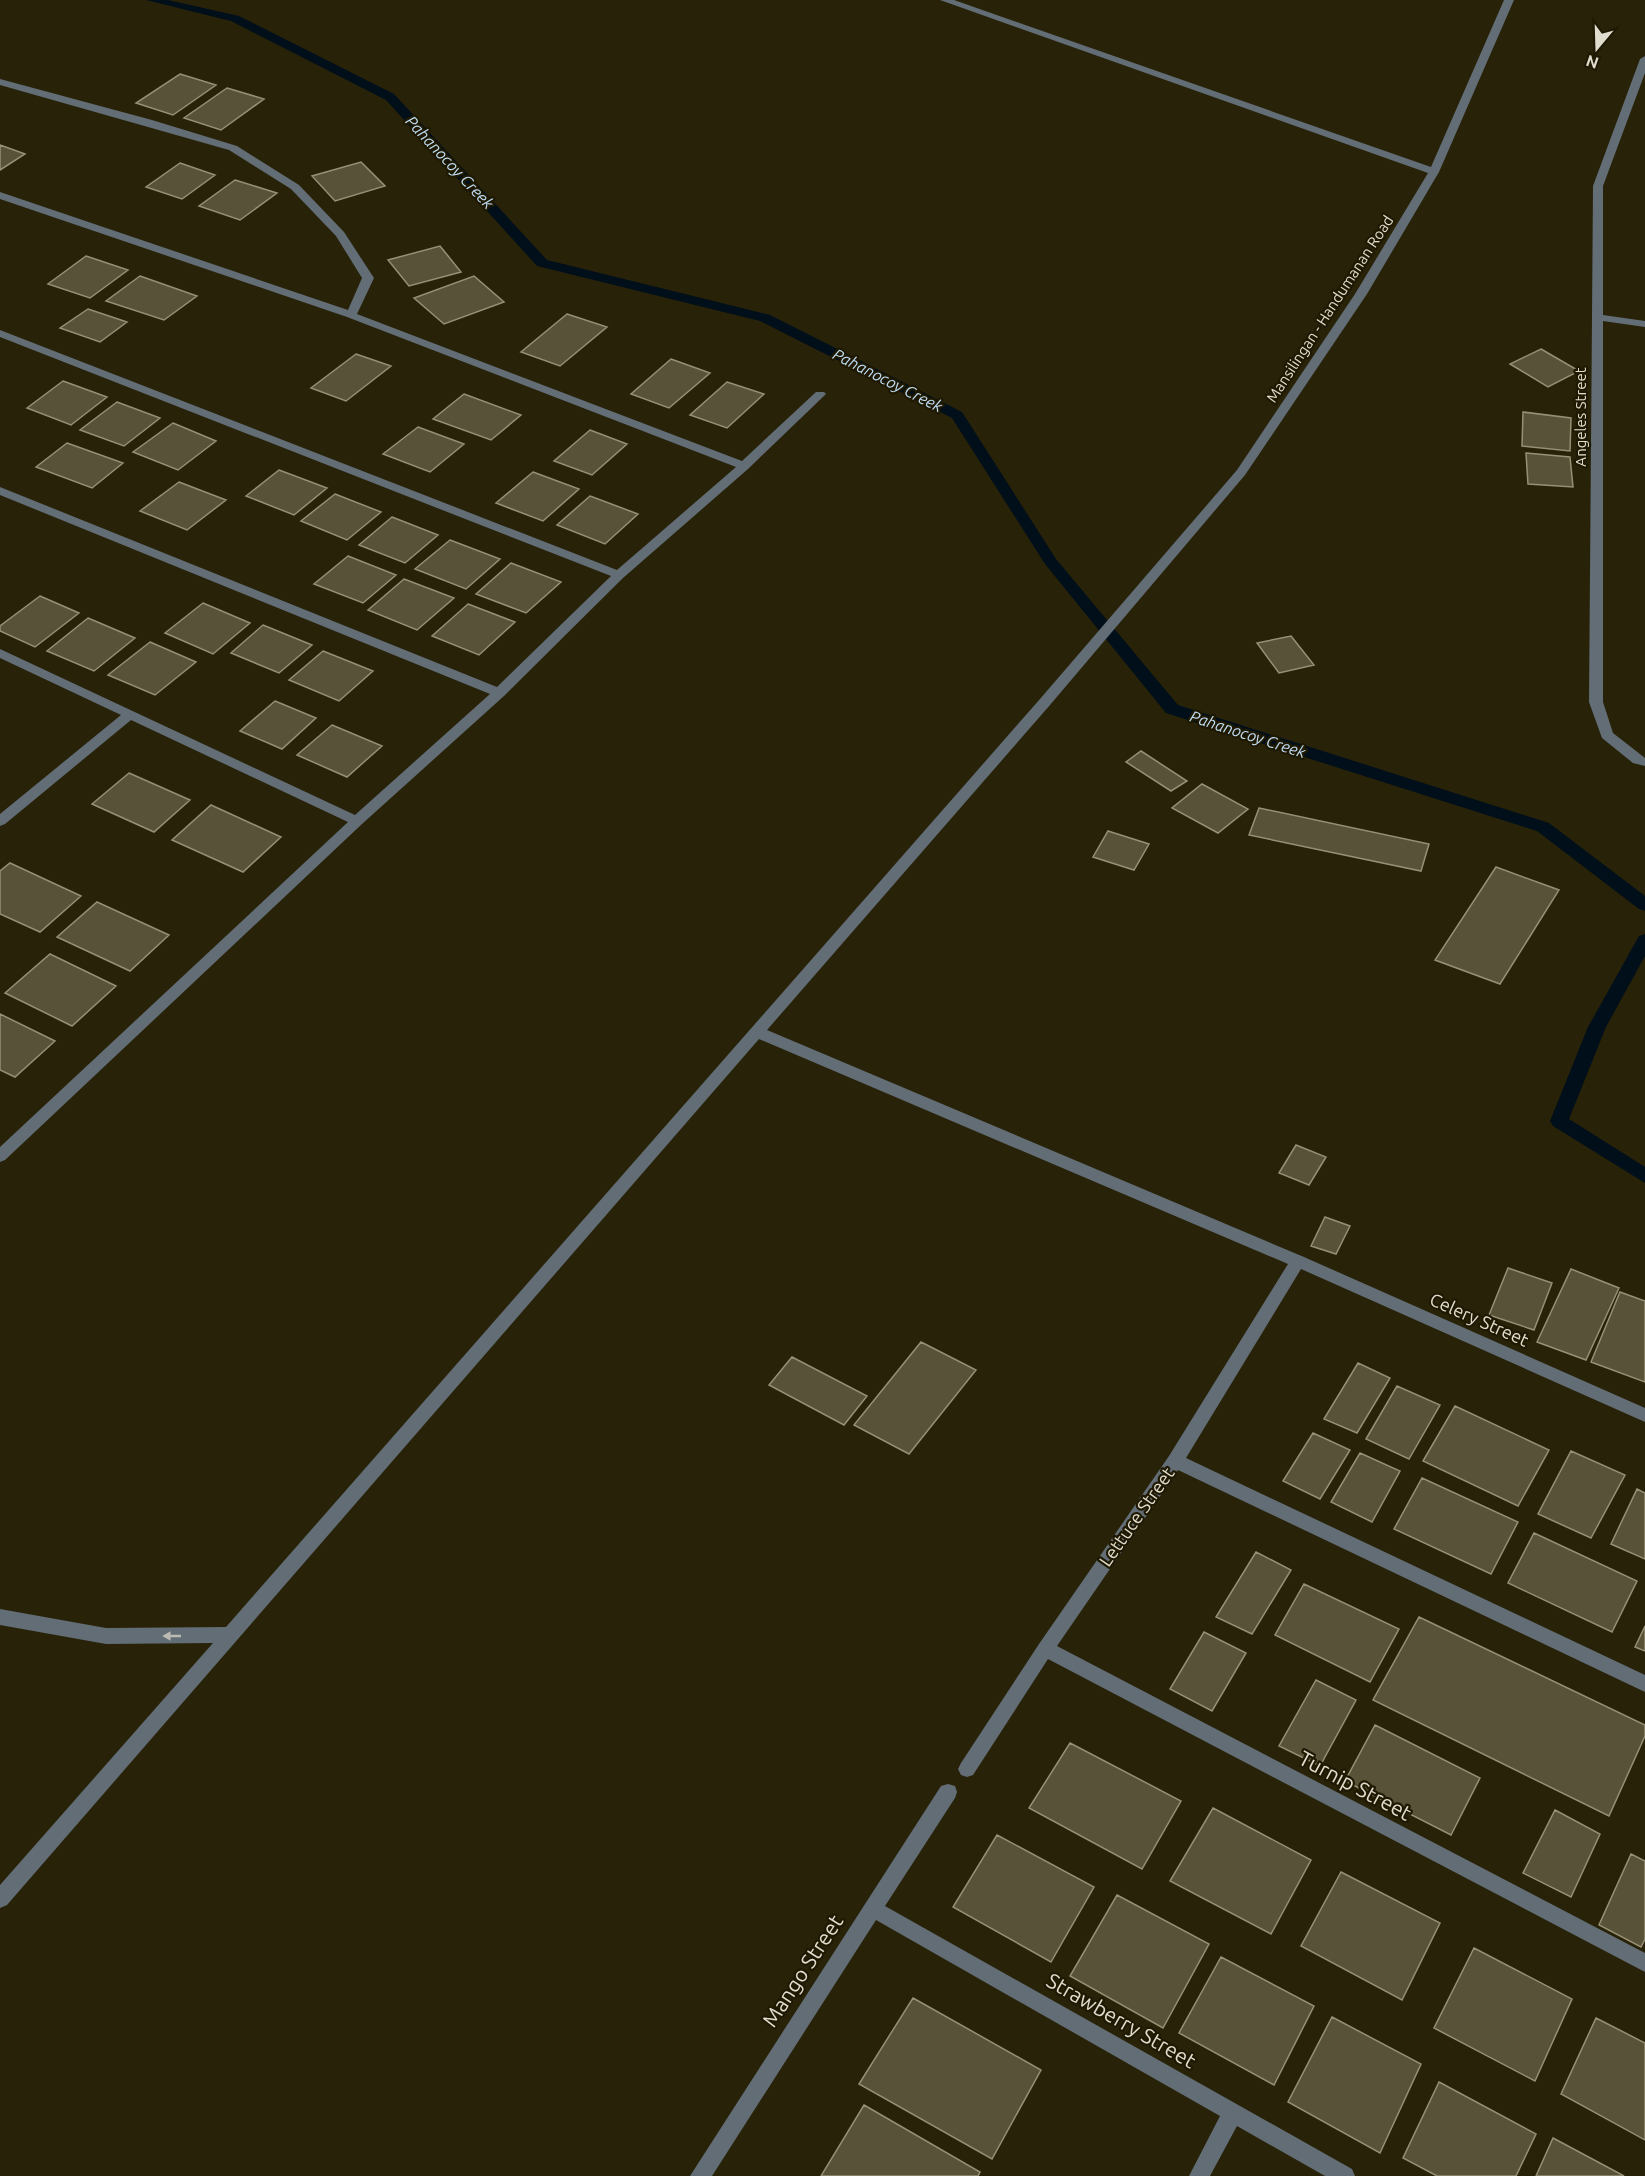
<svg xmlns="http://www.w3.org/2000/svg" width="1645" height="2176" font-family="Ubuntu,sans-serif">
  <rect width="100%" height="100%" fill="#282209"/>
  <g fill="none" stroke-linecap="round" stroke-linejoin="round">
    <path fill="#010f1a" fill-rule="evenodd" d="M146 0H168L239 16 394 94 547 260 770 315 962 412 1056 559 1178 705 1549 823 1645 896V911L1639 909 1537 831 1166 713 1045 564 952 418 760 321 537 266 386 100 231 21Z
      M1645 934V956L1606 1027 1569 1119 1645 1167V1183L1553 1126 1550 1121 1588 1027 1639 936Z"/>
  </g>
  <path fill="#585238" stroke="#979074" stroke-width="1.5" d="M180 74 216 85 173 115 136 103Z
    M227 88 264 99 221 130 184 118Z
    M0 145 25 154 0 170Z
    M361 162 385 186 335 201 312 176Z
    M180 163 215 175 182 199 146 187Z
    M235 180 277 193 240 220 199 206Z
    M440 246 461 272 409 286 388 260Z
    M86 256 128 270 90 298 48 284Z
    M140 276 197 296 164 320 106 301Z
    M474 276 504 302 444 324 414 298Z
    M88 309 127 322 100 342 60 328Z
    M567 314 607 327 560 366 521 352Z
    M1541 349 1579 371 1548 387 1510 364Z
    M356 354 391 366 346 401 311 388Z
    M671 359 710 373 669 408 631 394Z
    M63 381 107 397 71 425 27 408Z
    M727 382 764 394 727 428 690 415Z
    M464 394 521 415 491 440 433 419Z
    M117 402 160 418 124 446 80 430Z
    M1523 412 1571 418 1570 451 1522 446Z
    M173 423 216 441 178 470 133 452Z
    M418 427 464 444 430 472 383 454Z
    M590 430 627 444 592 475 554 461Z
    M67 443 123 463 92 488 36 467Z
    M1526 453 1570 457 1573 487 1528 484Z
    M279 470 327 488 294 515 246 496Z
    M533 472 579 489 543 521 496 503Z
    M179 482 226 500 187 530 140 511Z
    M335 494 381 512 347 540 301 521Z
    M590 496 638 514 605 544 557 525Z
    M392 517 438 535 405 563 359 545Z
    M450 540 500 559 466 589 415 569Z
    M348 556 396 575 363 603 314 584Z
    M511 563 561 582 526 613 476 594Z
    M404 579 454 598 417 630 368 610Z
    M40 596 79 613 35 647 0 631V626Z
    M203 603 250 623 213 654 165 633Z
    M468 604 515 622 479 655 432 636Z
    M88 618 135 638 94 671 47 651Z
    M263 625 312 645 279 673 231 653Z
    M1291 636 1314 665 1279 673 1257 643Z
    M150 642 196 662 155 695 108 675Z
    M323 651 373 671 339 701 289 680Z
    M275 701 316 718 282 749 240 731Z
    M332 725 382 746 347 777 297 755Z
    M1141 751 1187 781 1171 791 1126 762Z
    M129 773 190 800 154 832 92 804Z
    M1202 784 1248 809 1218 833 1172 808Z
    M211 805 281 837 243 872 172 840Z
    M1259 808 1429 844 1421 871 1249 835Z
    M1108 831 1149 844 1134 870 1093 857Z
    M10 863 81 896 40 932 0 914V871Z
    M1496 867 1559 890 1500 984 1435 960Z
    M97 902 169 935 130 971 57 937Z
    M50 954 116 986 72 1026 5 993Z
    M0 1014 55 1041 15 1077 0 1070Z
    M1296 1145 1326 1157 1309 1185 1279 1173Z
    M1325 1217 1350 1226 1336 1254 1311 1246Z
    M1508 1268 1552 1283 1534 1330 1489 1315Z
    M1571 1269 1619 1288 1586 1360 1537 1342Z
    M1620 1292 1645 1301V1382L1591 1362Z
    M921 1342 976 1370 909 1454 854 1425Z
    M792 1357 867 1396 844 1425 769 1385Z
    M1358 1363 1390 1378 1357 1433 1324 1419Z
    M1397 1386 1440 1405 1409 1459 1366 1439Z
    M1455 1406 1549 1450 1518 1506 1423 1461Z
    M1313 1433 1350 1450 1320 1499 1283 1481Z
    M1571 1451 1625 1475 1591 1538 1538 1514Z
    M1360 1453 1400 1471 1372 1522 1331 1502Z
    M1422 1478 1518 1522 1491 1574 1394 1529Z
    M1637 1489 1645 1493V1559L1611 1544Z
    M1534 1533 1637 1581 1612 1632 1508 1583Z
    M1256 1552 1291 1570 1252 1634 1216 1617Z
    M1304 1584 1399 1629 1370 1682 1275 1635Z
    M1419 1617 1645 1725V1736L1609 1816 1373 1700Z
    M1645 1626V1651L1635 1647Z
    M1204 1632 1246 1653 1212 1711 1170 1689Z
    M1316 1680 1356 1700 1320 1766 1279 1746Z
    M1375 1725 1480 1778 1451 1835 1345 1781Z
    M1070 1743 1181 1801 1142 1869 1029 1808Z
    M1213 1808 1311 1860 1271 1934 1170 1881Z
    M1555 1810 1600 1834 1571 1897 1523 1873Z
    M997 1835 1094 1887 1051 1962 953 1907Z
    M1631 1854 1645 1861V1939L1641 1947 1599 1925Z
    M1341 1872 1440 1923 1402 2000 1301 1946Z
    M1117 1895 1209 1944 1163 2028 1070 1976Z
    M1474 1948 1572 1999 1535 2081 1434 2028Z
    M1221 1957 1314 2006 1274 2085 1179 2033Z
    M913 1998 1041 2070 992 2159 859 2084Z
    M1332 2017 1421 2064 1380 2153 1288 2102Z
    M1596 2018 1645 2043V2140L1561 2094Z
    M1439 2082 1536 2134 1516 2176H1437L1403 2158Z
    M864 2105 980 2172 978 2176H821Z
    M1553 2138 1624 2176H1536Z"/>
  <g fill="none" stroke-linecap="round" stroke-linejoin="round">
    <path fill="#626d75" fill-rule="evenodd" d="M940 0H954L1431 167 1504 0H1514L1439 172 1367 294 1245 475 1050 705 767 1030 1304 1257 1645 1408V1422L1301 1269 1186 1458 1645 1675V1692L1178 1470 1057 1646 1645 1953V1972L1048 1659 973 1775 967 1777 961 1775 958 1769 961 1763 1039 1644 1169 1456 1288 1264 759 1039 7 1905 0 1908V1885L213 1643 106 1644 0 1625V1609L106 1628 226 1627 1040 699 1237 470 1355 294 1428 173Z
      M1645 56V73L1603 186V315L1645 321V327L1603 321V702L1613 733 1645 758V766L1633 763 1602 738 1589 702 1593 186 1640 59Z
      M0 79 152 120 237 146 299 185 344 232 374 278 357 314 742 461 816 392H824L826 394 748 469 623 578 504 696 362 824 5 1160 0 1162V1147L348 822 131 720 5 824 0 826V814L121 715 0 658V649L355 815 490 694 0 495V487L497 687 611 576 0 337V330L617 570 736 467 347 317 0 199V192L348 310 362 278 336 236 291 189 229 150 0 85Z
      M948 1784 955 1786 957 1792 955 1798 885 1906 1352 2169 1355 2176H1325L1237 2126 1210 2176H1189L1220 2116 876 1920 712 2176H690L941 1786Z"/>
  </g>
  <defs><path id="oneway-solid" d="M-6-.8H1V-3.2L6.5 0L1 3.2V.8H-6Z" transform="scale(1.5)"/></defs>
  <use fill="#bbbbb3" href="#oneway-solid" transform="translate(172 1636) rotate(180)"/>
  <g text-anchor="middle" stroke-width="4.5" stroke-linejoin="round" paint-order="stroke">
    <g font-size="15" fill="#e1ddce" stroke="#1f1902">
      <text transform="translate(1330 309) rotate(-57)" y="5">Mansilingan - Handumanan Road</text>
      <text transform="translate(1581 417) rotate(-90)" y="5">Angeles Street</text>
    </g>
    <g font-size="16" font-style="italic" fill="#bfddf3" stroke="#1f1902">
      <text transform="translate(450 162) rotate(47)" y="6">Pahanocoy Creek</text>
      <text transform="translate(888 380) rotate(27)" y="6">Pahanocoy Creek</text>
      <text transform="translate(1248 734) rotate(18)" y="6">Pahanocoy Creek</text>
    </g>
    <g font-size="18" fill="#e1ddce" stroke="#1f1902">
      <text transform="translate(1479 1320) rotate(24)" y="6">Celery Street</text>
      <text transform="translate(1137 1517) rotate(-55)" y="6">Lettuce Street</text>
    </g>
    <g font-size="21" fill="#e1ddce" stroke="#1f1902">
      <text transform="translate(1355 1786) rotate(28)" y="7">Turnip Street</text>
      <text transform="translate(803 1971) rotate(-57)" y="7">Mango Street</text>
      <text transform="translate(1121 2021) rotate(30)" y="7">Strawberry Street</text>
    </g>
  </g>
  <g transform="translate(1597 48) rotate(199)" stroke="#1f1902" stroke-width="4.5" paint-order="stroke">
  <path d="M0-4.5L10 22L0 15L-10 22Z" fill="#e1ddce"/>
  <text y="-9" font-size="16" font-weight="bold" text-anchor="middle" fill="#e1ddce">N</text>
  </g>
</svg>
